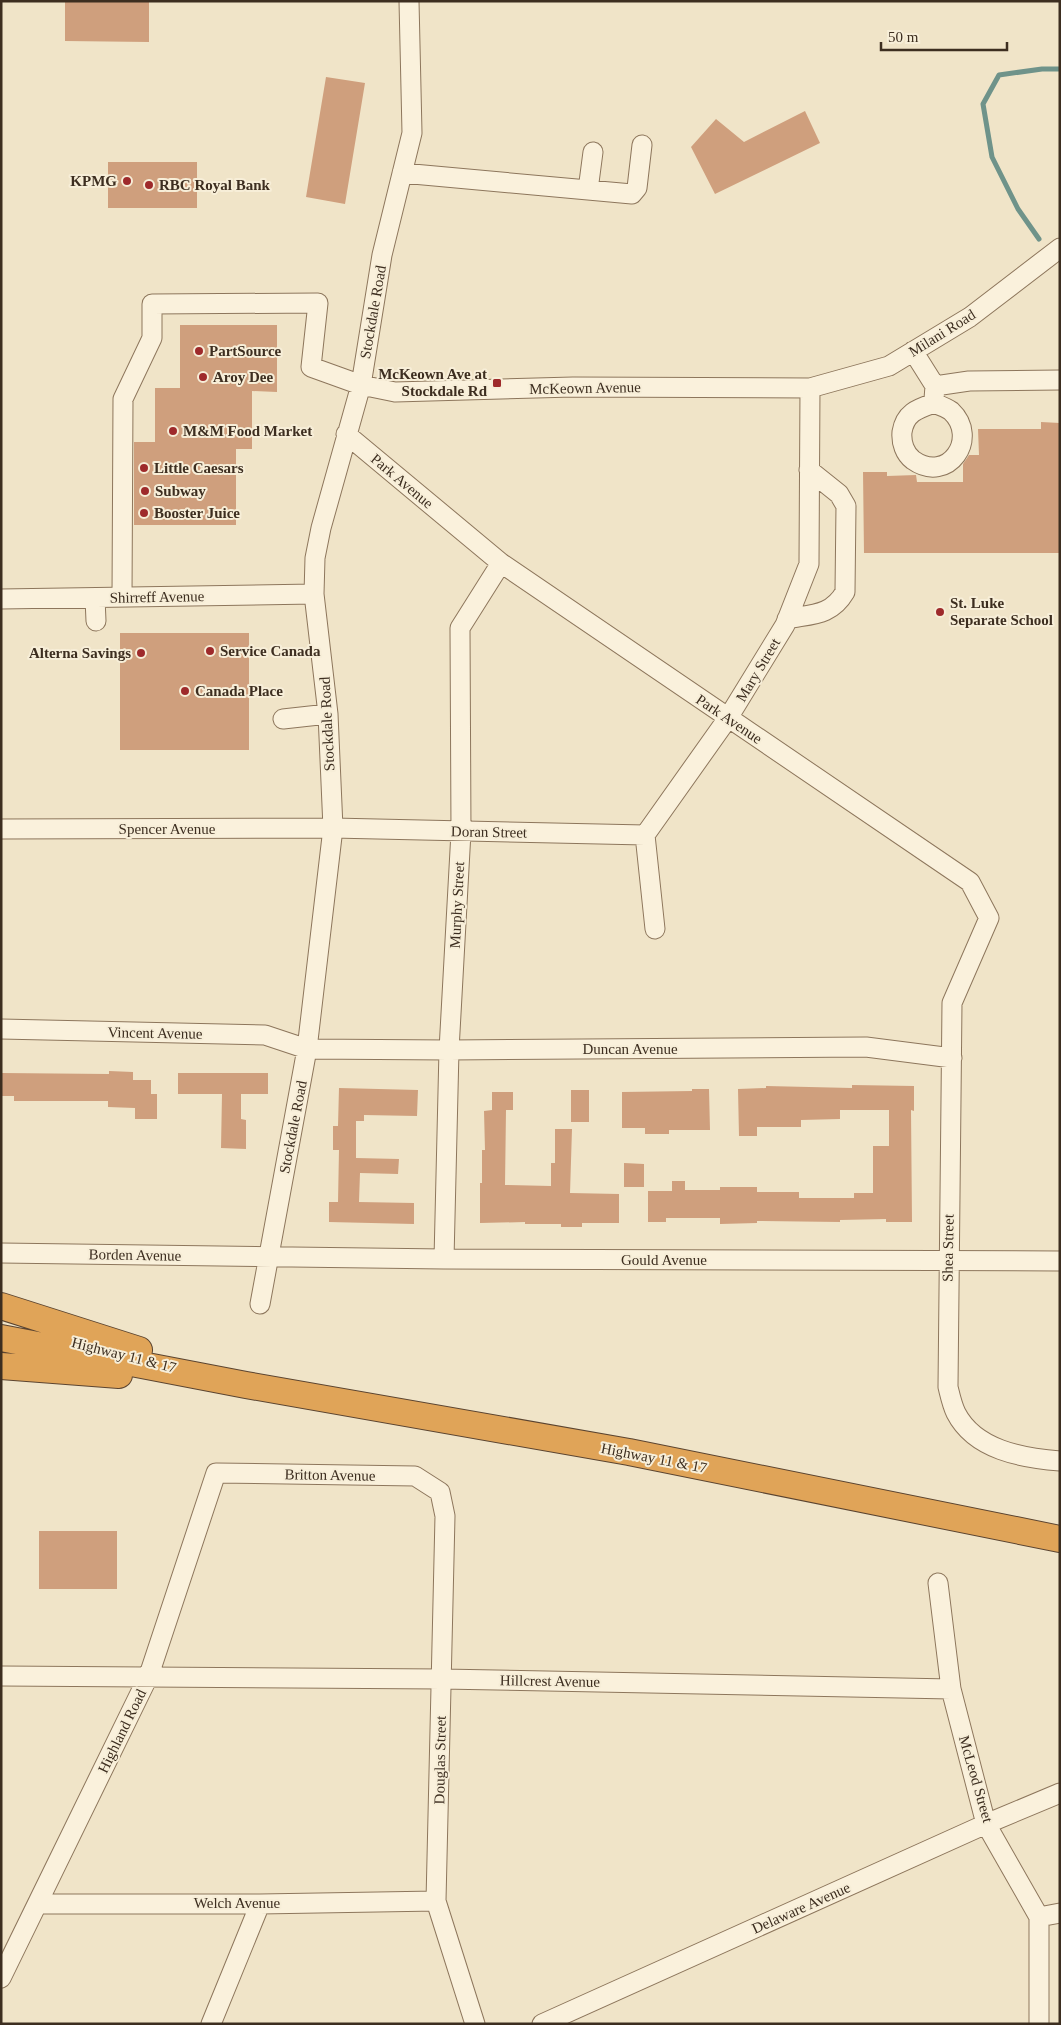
<svg xmlns="http://www.w3.org/2000/svg" width="1061" height="2025" font-family="Georgia,serif">
  <rect width="100%" height="100%" fill="#f0e4c8"/>
  <g fill="none" stroke-linecap="round" stroke-linejoin="round">
    <path stroke="#6f938a" stroke-width="5" d="M1039 239 1018 209 992 157 983 104 999 75 1042 69H1060"/>
  </g>
  <path fill="#cf9f7d" d="M65 1H149V42L65 41Z
    M326 77 365 83 345 204 306 197Z
    M805 111 820 143 715 194 691 147 716 119 744 142Z
    M108 162H197V208H108Z
    M180 325H277V392L252 391V449H236V525H134V442H155V388H180Z
    M1041 422 1060 423V553H864L863 472H887V476L916 475 917 482H963V464L969 455H979L978 429H1041Z
    M120 633H249V750H120Z
    M109 1071 133 1072V1080H151V1094H157V1119H135V1108L108 1107V1101H14V1096H1V1073L109 1074Z
    M178 1073H268V1094H241V1119L246 1120V1149L221 1148 222 1094H178Z
    M852 1085 914 1086V1111L911 1110 912 1222H886V1219L840 1220V1222L757 1221V1223L720 1224V1218H666V1222H648V1191H672V1181H685V1190H720V1187H757V1192H799V1198H854V1193H873V1146H889V1110H840V1119L801 1120V1127H757V1136H739L738 1089 766 1088V1086L852 1088Z
    M339 1088 418 1090 417 1116 364 1115V1121H356V1158L399 1159 398 1174 360 1173 359 1202 414 1203V1224L329 1222V1202H338L339 1150H333V1126H338Z
    M692 1089H709L710 1130H669V1134H645V1128H622V1092L692 1091Z
    M571 1090H589V1122H571Z
    M492 1092H513V1110H506L505 1185 551 1186V1163H555V1129H572L570 1193 619 1194V1223H582V1227H561V1224H525V1222L480 1223V1183H482V1150H485L484 1111 492 1110Z
    M624 1163 644 1164V1187H624Z
    M39 1531H117V1589H39Z"/>
  <g fill="none" stroke-linecap="round" stroke-linejoin="round">
    <g stroke="#8d765c" stroke-width="21">
      <path id="minor" d="M402 173 632 194 637 188 642 145
        M588 190 593 152
        M913 351 935 386 934 399
        M935 386 969 381 1060 380
        M934 403C939 405 947 408 951 411 980 438 948 485 913 460 905 454 901 443 902 432 905 413 917 409 934 403Z
        M346 434 501 563 970 882 989 918 952 1003 948 1387C950 1395 952 1405 956 1413 975 1450 1022 1458 1060 1461
        M122 597 123 399 152 338V304L318 303 311 367 361 385 395 392 573 387 810 388 889 366 970 317 1060 248
        M95 598 96 621
        M1 599 314 594
        M787 619C812 614 831 616 845 592L846 506 839 494 809 470
        M283 719 328 714
        M1 829 333 828 645 835
        M655 929 645 835 728 718 785 625 809 564 810 388
        M1 1029 265 1035 307 1049 449 1050 866 1047 952 1058
        M1 1253 444 1259 1060 1261
        M444 1259 449 1050 461 832 460 628 501 563
        M260 1304 307 1049 333 828 328 714 314 594 315 558 321 528 361 385 382 255 412 133 409 1
        M938 1583 951 1689 986 1824 1039 1917V2024
        M1 1676 442 1679 951 1689
        M38 1904H260L436 1901
        M1039 1917 1060 1913
        M1 1978 149 1675 216 1473 415 1476 440 1492 445 1516 436 1901 475 2024
        M211 2024 260 1904
        M542 2024 986 1824 1060 1793"/>
    </g>
    <g stroke="#5b4430" stroke-width="28">
      <path id="highway" d="M1 1306 139 1350
        M1 1338 246 1385 629 1452 1060 1539
        M1 1366 119 1375"/>
    </g>
    <use href="#minor" stroke="#faf1dc" stroke-width="19"/>
    <use href="#highway" stroke="#e0a458" stroke-width="26"/>
  </g>
  <g fill="#9e2a2b" stroke="#f7eed8" stroke-width="2">
    <circle cx="127" cy="181" r="5"/>
    <circle cx="149" cy="185" r="5"/>
    <circle cx="199" cy="351" r="5"/>
    <circle cx="203" cy="377" r="5"/>
    <rect x="492" y="378" width="10" height="10" rx="2.5"/>
    <circle cx="173" cy="431" r="5"/>
    <circle cx="144" cy="468" r="5"/>
    <circle cx="145" cy="491" r="5"/>
    <circle cx="144" cy="513" r="5"/>
    <circle cx="940" cy="612" r="5"/>
    <circle cx="210" cy="651" r="5"/>
    <circle cx="141" cy="653" r="5"/>
    <circle cx="185" cy="691" r="5"/>
  </g>
  <g text-anchor="middle" stroke-width="4" stroke-linejoin="round" paint-order="stroke">
    <g font-size="15" font-weight="bold" fill="#3d2e20" stroke="#f7eed8" text-anchor="start">
      <text x="117" y="186" text-anchor="end">KPMG</text>
      <text x="159" y="190">RBC Royal Bank</text>
      <text x="209" y="356">PartSource</text>
      <text x="487" y="379" text-anchor="end">McKeown Ave at<tspan x="487" dy="17">Stockdale Rd</tspan></text>
      <text x="213" y="382">Aroy Dee</text>
      <text x="183" y="436">M&amp;M Food Market</text>
      <text x="154" y="473">Little Caesars</text>
      <text x="155" y="496">Subway</text>
      <text x="154" y="518">Booster Juice</text>
      <text x="950" y="608">St. Luke<tspan x="950" dy="17">Separate School</tspan></text>
      <text x="220" y="656">Service Canada</text>
      <text x="131" y="658" text-anchor="end">Alterna Savings</text>
      <text x="195" y="696">Canada Place</text>
    </g>
    <g font-size="15" fill="#3d2e20" stroke="#f7eed8">
      <text transform="translate(373 312) rotate(-80)" y="5">Stockdale Road</text>
      <text transform="translate(942 333) rotate(-32)" y="5">Milani Road</text>
      <text transform="translate(585 388) rotate(-1)" y="5">McKeown Avenue</text>
      <text transform="translate(402 481) rotate(40)" y="5">Park Avenue</text>
      <text transform="translate(157 597) rotate(-1)" y="5">Shirreff Avenue</text>
      <text transform="translate(758 670) rotate(-59)" y="5">Mary Street</text>
      <text transform="translate(729 719) rotate(34)" y="5">Park Avenue</text>
      <text transform="translate(327 724) rotate(-93)" y="5">Stockdale Road</text>
      <text x="167" y="834">Spencer Avenue</text>
      <text transform="translate(489 832) rotate(1)" y="5">Doran Street</text>
      <text transform="translate(457 905) rotate(-87)" y="5">Murphy Street</text>
      <text transform="translate(155 1033) rotate(1)" y="5">Vincent Avenue</text>
      <text x="630" y="1054">Duncan Avenue</text>
      <text transform="translate(293 1127) rotate(-79)" y="5">Stockdale Road</text>
      <text transform="translate(948 1248) rotate(-89)" y="5">Shea Street</text>
      <text transform="translate(135 1255) rotate(1)" y="5">Borden Avenue</text>
      <text x="664" y="1265">Gould Avenue</text>
      <text transform="translate(124 1355) rotate(14)" y="5">Highway 11 &amp; 17</text>
      <text transform="translate(654 1458) rotate(11)" y="5">Highway 11 &amp; 17</text>
      <text transform="translate(330 1475) rotate(1)" y="5">Britton Avenue</text>
      <text transform="translate(550 1681) rotate(1)" y="5">Hillcrest Avenue</text>
      <text transform="translate(122 1731) rotate(-64)" y="5">Highland Road</text>
      <text transform="translate(440 1760) rotate(-89)" y="5">Douglas Street</text>
      <text transform="translate(976 1779) rotate(74)" y="5">McLeod Street</text>
      <text x="237" y="1908">Welch Avenue</text>
      <text transform="translate(801 1908) rotate(-24)" y="5">Delaware Avenue</text>
    </g>
  </g>
  <rect width="1061" height="2025" fill="none" stroke="#3d2e20" stroke-width="5"/>
  <path d="M881 42v8h126v-8" fill="none" stroke="#3d2e20" stroke-width="2.5"/>
  <text x="888" y="42" font-size="15" fill="#3d2e20" stroke="#f7eed8" stroke-width="4" paint-order="stroke">50 m</text>
</svg>
